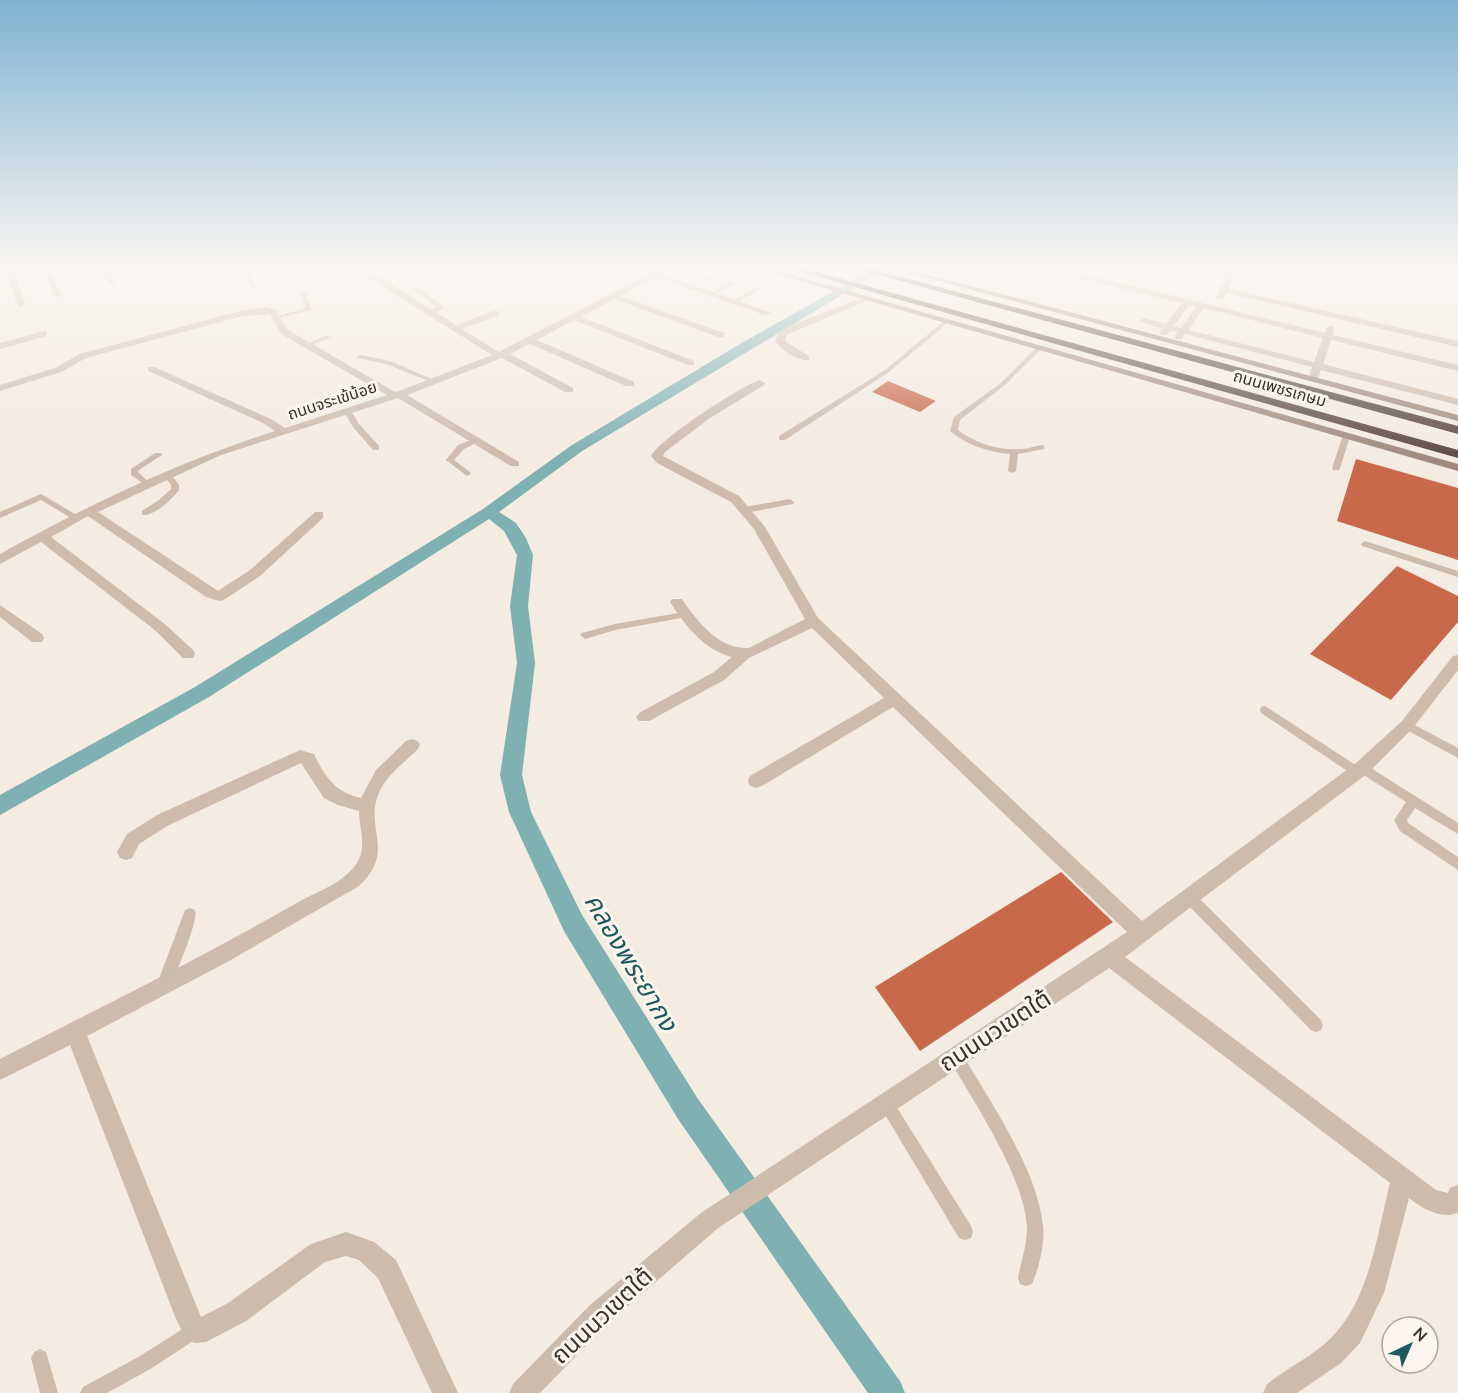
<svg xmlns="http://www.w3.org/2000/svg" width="1458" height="1393" font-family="'Nunito Sans','Noto Sans Thai',sans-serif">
  <rect width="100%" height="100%" fill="#f4ebe1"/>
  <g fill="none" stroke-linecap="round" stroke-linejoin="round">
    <path fill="#7fb0b2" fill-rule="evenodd" d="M880 265H892L582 451 499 512 516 523 526 538 533 555 528 606 535 663 522 775 531 812 582 915 698 1099 900 1381 905 1393H868L678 1119 564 931 509 812 500 775 517 663 510 606 517 555 504 531 489 519 209 697 0 815V795L195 687 483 509 572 445 740 344Z"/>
  </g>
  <path fill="#c8694b" d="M888 381 936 401 920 412 872 392Z
    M1356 459 1458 488V560L1337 521Z
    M1397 566 1458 596V622L1391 700 1310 654Z
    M1061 872 1113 922 920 1051 875 987Z"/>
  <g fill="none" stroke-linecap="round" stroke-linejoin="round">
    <path stroke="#b9a596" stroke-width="1.5" stroke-dasharray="1.5 1.5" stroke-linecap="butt" d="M1387 265 1458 282"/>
    <path fill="#cdbbac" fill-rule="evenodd" d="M249 265H255L250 273 257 289H253L244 273Z
      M538 265H546L570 272 567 274Z
      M730 265H737L708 282 703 281Z
      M730 282 735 283 714 295 709 294Z
      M413 287H417L444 307 434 314H430V312L437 307 413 289Z
      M757 287 760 289 759 290 736 303 731 302Z
      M301 292 306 293 311 310 274 319V317L306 308Z
      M944 321 949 322 889 372 785 440H779V436L885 370Z
      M326 336 331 337 309 346 304 345Z
      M1037 347 1042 348 1005 385 960 420 958 430C976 443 998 451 1021 449 1029 449 1036 445 1044 445V449L1018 454 1016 471 1012 473 1008 471 1010 454C989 452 966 445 950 431L954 417 1001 383Z
      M360 355 390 361 436 381 431 382 386 364 358 358V356Z
      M344 409H350L359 424 379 446V450H373L353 427 343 411Z
      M1343 435 1350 437 1340 468 1339 470H1333L1332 468Z
      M473 439 480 441 464 449 454 460 470 472 471 474 467 476 446 460 458 445Z
      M155 453H161L162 455 139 470 138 472 151 484 147 486 131 475V469Z
      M164 473H170L179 485V490C171 500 155 516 142 515V511L159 500 171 489V485L163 475Z
      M41 494 80 517 79 519H73L41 500 0 518V512Z
      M790 499 794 502 793 504 745 513 741 510 745 507Z
      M1365 541 1458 571V577L1362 546 1361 544Z
      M684 612 689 615 687 617 615 630 585 639 580 635 582 633 615 624Z
      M1265 706 1357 766 1362 763 1366 765 1458 823V834L1415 808 1407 820 1408 823 1458 857V870L1400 831 1394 820 1406 802 1362 774 1357 777 1353 775 1261 713 1260 710 1261 707Z
      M1407 721 1458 748V758L1403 728 1402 725 1403 722Z
      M1189 891 1194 893 1321 1020 1323 1025 1321 1030 1316 1032 1311 1030 1184 901 1183 897 1184 893Z
      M190 908 195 910C199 921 175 975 169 989L164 991 159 989 157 984 185 910Z
      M956 1050 961 1052C990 1102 1037 1168 1043 1226 1045 1243 1039 1268 1032 1284L1026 1286 1020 1284 1018 1278C1021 1262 1027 1245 1027 1228 1025 1178 976 1106 951 1062L949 1057 951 1052Z
      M886 1095 891 1098 971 1226 973 1232 971 1238 965 1240 959 1238 878 1103 881 1098Z
      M195 1321 201 1324 204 1330 201 1336 152 1368 107 1393H80L83 1387 140 1356Z
      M40 1349 46 1352 58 1393H40L31 1358 34 1352Z"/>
    <path fill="#cdbbac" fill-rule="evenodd" d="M17 265H31L14 270 25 304 21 307 17 304 6 272 0 273V269Z
      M42 265H50L61 297 54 295Z
      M100 265H108L115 284H109Z
      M168 265H176L178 269 171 271Z
      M666 265H676L662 274 772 313 765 315 655 277 620 296 724 333V337H718L614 299 581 317 694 361V365H688L574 320 537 340 634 382V386H626L530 344 510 354 573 388V392H565L502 358 407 395 519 462V466H511L398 398 221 455 98 512 218 591 250 570 315 512H323V518L260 576 225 599 220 601 206 597 88 516 51 537 166 625 193 650 195 654 193 658H183L156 631 41 542 0 564V554C88 505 178 462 275 431L263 423 148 371V367H154L271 419 285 428 387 395 281 334 270 314 243 316 86 358 61 372 0 391V385L55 368 80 354 240 311 266 307 276 310 288 330 395 392 399 391 492 355 369 278V274H375L456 325 493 311H499V315L462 329 499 352Z
      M1067 265H1076L1073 268 1080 273 1325 333 1328 326H1334L1333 335 1458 365V371L1331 340 1323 364 1458 399V405L1321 370 1318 378 1314 379 1309 376 1312 367 1185 334 1182 339H1176L1174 337 1178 332 1170 331 1167 335H1161L1159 333 1163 329 1139 321 1144 318 1166 324 1182 303 1074 277 1064 268ZM1189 305 1196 307 1181 328 1174 326ZM1203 308 1323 338 1314 362 1189 330Z
      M1115 265H1128L1154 272 1150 274Z
      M1183 265H1196L1235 274 1229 289 1458 341V347L1227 293 1223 299H1217L1216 297 1227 277Z
      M864 297 871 299 786 335 785 341 809 356V360C797 361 784 351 775 342L779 332 789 326Z
      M44 331 47 332V336L0 349V343Z
      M760 380 765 383 764 385 710 418 665 452 663 456 739 496 765 527 818 618 1142 921 1356 763 1402 721 1453 656 1458 655V670L1412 729 1368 773 1125 957 1436 1190 1448 1193 1450 1188 1458 1185V1213C1440 1219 1423 1209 1409 1198L1384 1293 1360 1343 1341 1363 1297 1393H1263L1267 1384C1287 1368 1313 1356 1331 1338 1370 1299 1377 1234 1390 1183L1109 968 717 1229 608 1323 540 1393H509L513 1384 590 1305 701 1213 1127 932 893 707 762 786 756 788 750 786 748 781 750 776 884 698 812 628 749 658 724 680 649 721H639L636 717 639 713 714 672 732 657C705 650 687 628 672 605L670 602 672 599H682C697 621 719 650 749 648L805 619 754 529 731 502 657 463 651 456C661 438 739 387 760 380Z
      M0 605 42 634 44 638 42 642H32L0 617Z
      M412 739 418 741 420 745 418 749C404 763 385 776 378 795 365 830 396 851 359 886L229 961 87 1036 201 1317 228 1303 311 1244 346 1232 374 1242 396 1260 458 1393H432L378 1278 359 1260 346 1256 325 1262 246 1321 206 1342 195 1343 186 1339 176 1319 70 1045 0 1080V1059C99 1008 199 959 295 904 315 892 346 883 358 861 367 846 359 827 359 811L338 805 324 798 301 763 169 825 139 844 132 858 126 860 120 858 117 852 127 834 157 815 300 750 314 754C325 777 335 792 361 798L376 770 406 741Z"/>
    <path fill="#a18a7d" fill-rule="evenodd" d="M745 265H757L1458 464V471Z
      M880 265H892L1458 415V421Z"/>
    <path fill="#5c4a42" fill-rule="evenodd" d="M777 265H792L1458 450V458Z
      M842 265H857L1458 426V434Z"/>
  </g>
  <linearGradient id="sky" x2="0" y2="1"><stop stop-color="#7eb2d2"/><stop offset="0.58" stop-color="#faf6f2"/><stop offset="1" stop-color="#faf6f2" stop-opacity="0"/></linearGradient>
  <rect width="1458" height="460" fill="url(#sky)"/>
  <g text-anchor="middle" stroke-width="6" stroke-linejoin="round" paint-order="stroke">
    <g font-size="16" fill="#3b302b" stroke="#fbf5ee">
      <text transform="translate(1280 388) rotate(16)" y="6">ถนนเพชรเกษม</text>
      <text transform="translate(332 400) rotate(-18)" y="6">ถนนจระเข้น้อย</text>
    </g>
    <g font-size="24" fill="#3b302b" stroke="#fbf5ee">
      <text transform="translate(995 1031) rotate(-33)" y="8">ถนนนวเขตใต้</text>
      <text transform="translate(602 1316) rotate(-43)" y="8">ถนนนวเขตใต้</text>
    </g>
    <g font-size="26" font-style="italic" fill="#1f5a5e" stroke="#fbf5ee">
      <text transform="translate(631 962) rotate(59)" y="9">คลองพระยากง</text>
    </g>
  </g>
  <g transform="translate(1410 1345) rotate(44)"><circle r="28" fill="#fbf5ee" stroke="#aea6a0" stroke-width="1.5"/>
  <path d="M0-4.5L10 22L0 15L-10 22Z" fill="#1f5a5e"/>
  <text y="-9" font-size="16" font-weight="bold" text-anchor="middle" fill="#3b302b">N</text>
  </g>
</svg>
